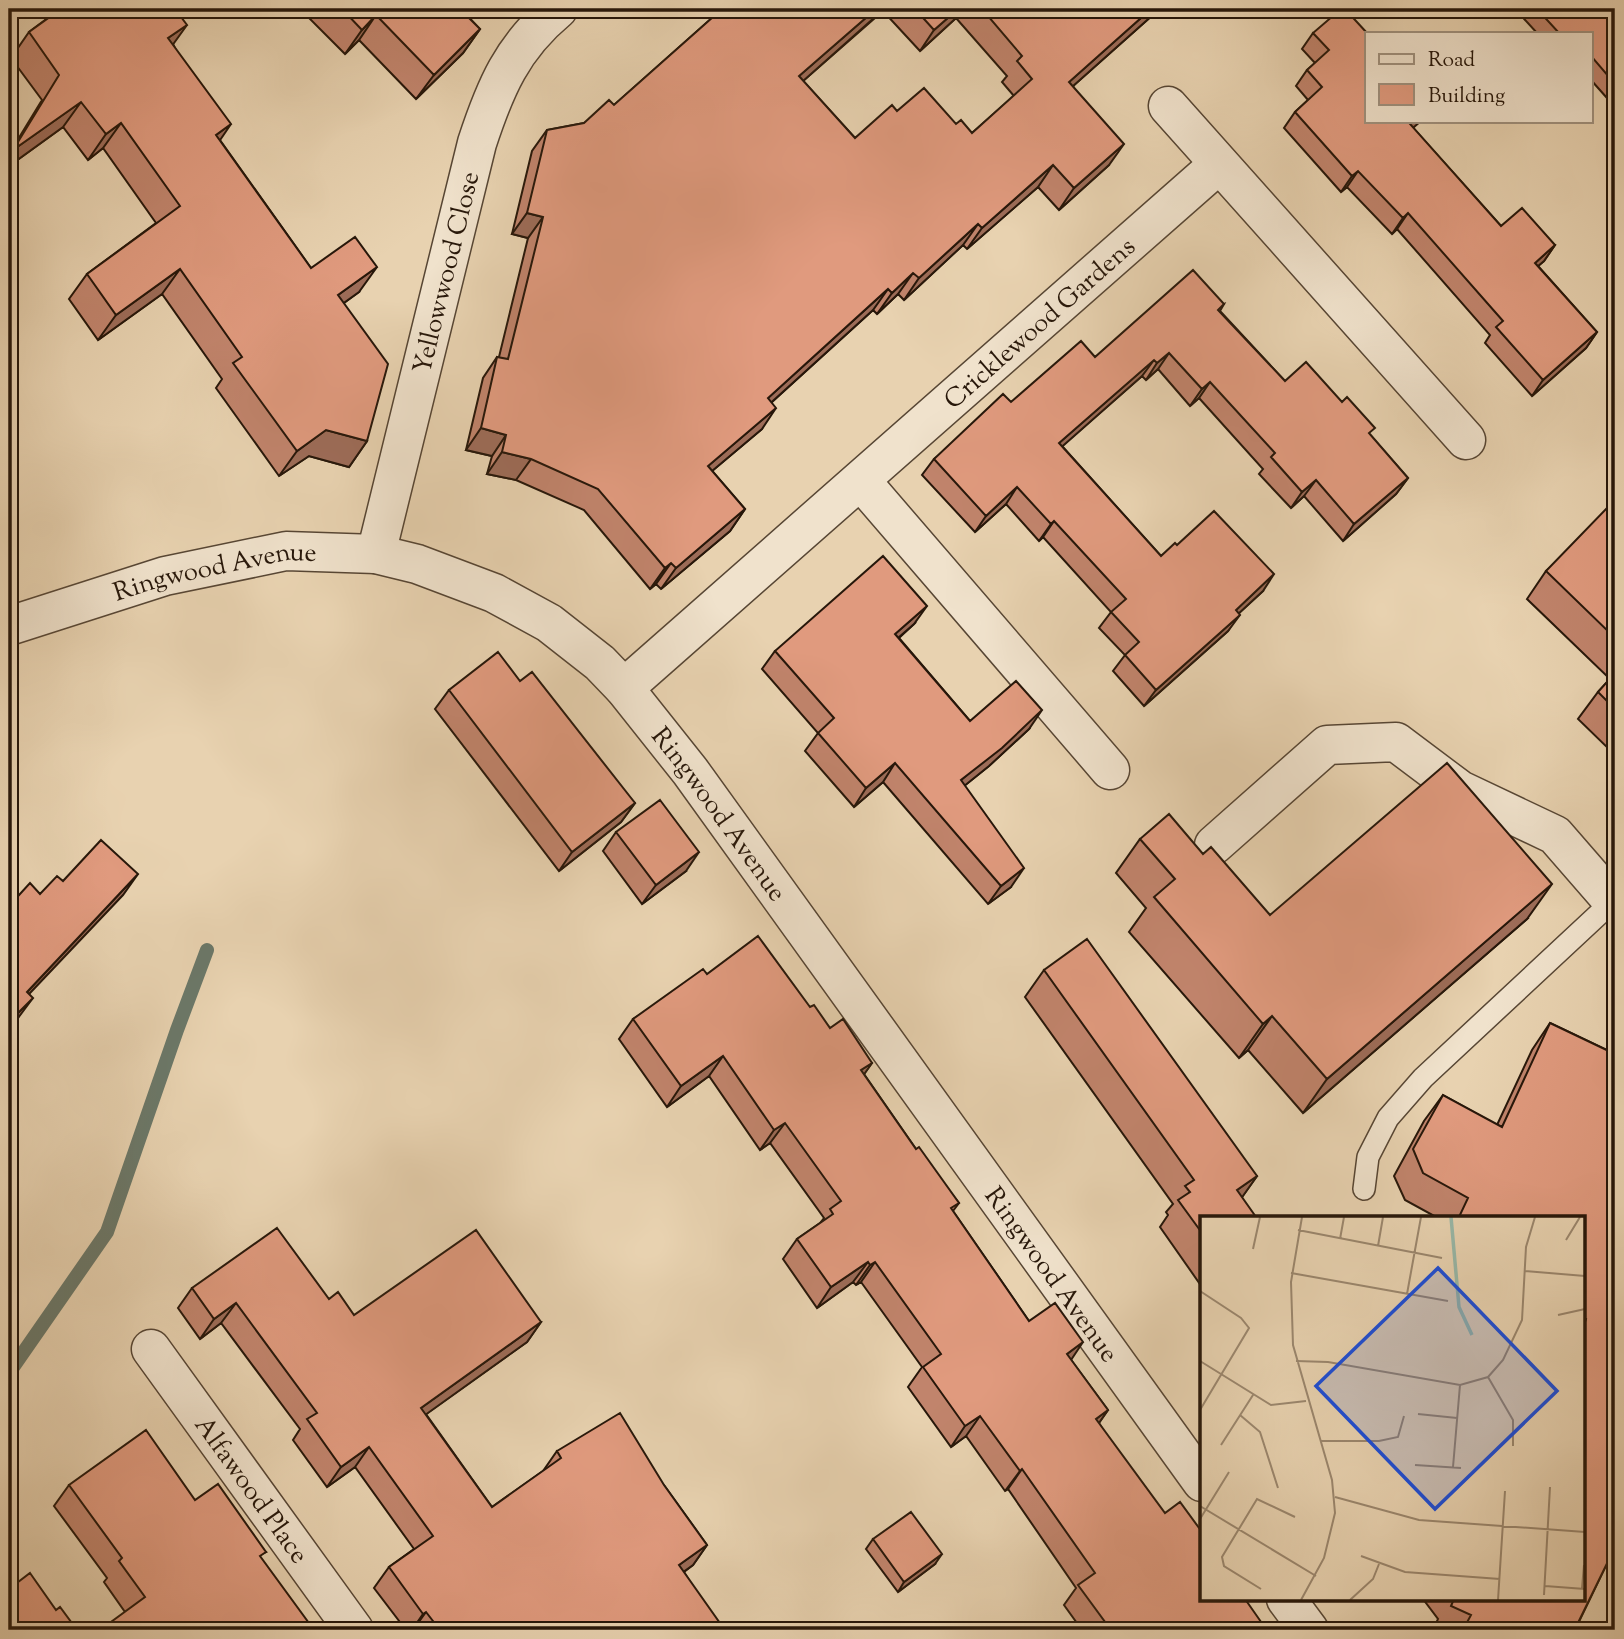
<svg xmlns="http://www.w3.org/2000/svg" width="1624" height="1639" font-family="'Sorts Mill Goudy',serif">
  <rect width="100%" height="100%" fill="#e8d2b0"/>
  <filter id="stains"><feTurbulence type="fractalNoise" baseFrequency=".00286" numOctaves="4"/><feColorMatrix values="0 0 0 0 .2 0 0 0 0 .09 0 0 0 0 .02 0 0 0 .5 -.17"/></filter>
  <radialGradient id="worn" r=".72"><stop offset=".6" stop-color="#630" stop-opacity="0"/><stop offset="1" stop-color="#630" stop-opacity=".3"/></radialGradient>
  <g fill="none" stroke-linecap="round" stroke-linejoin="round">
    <path stroke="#6b7869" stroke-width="14" d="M9 1373 107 1232 177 1030 207 950"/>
    <g stroke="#574634" stroke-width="24">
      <path id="service" d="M1364 1189 1368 1157 1388 1118 1423 1078 1613 901"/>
    </g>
    <g stroke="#574634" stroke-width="41">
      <g id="minor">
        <path d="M1168 106 1466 440"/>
        <path d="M861 481 1110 770"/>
        <path id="s1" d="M376 554 477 143C495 88 512 47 558 9"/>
        <path id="s2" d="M9 626 165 576 286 551 376 554 417 564 494 593 549 623 600 663 624 688 690 771 1202 1482"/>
        <path id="s3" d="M624 688 1219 164"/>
        <path d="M1214 845 1327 745 1396 742 1460 790 1555 835 1615 904"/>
        <path id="s4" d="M151 1349 354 1630"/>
        <path d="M1286 1599 1309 1630"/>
      </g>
    </g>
    <use href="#service" stroke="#f0e2cc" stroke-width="21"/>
    <use href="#minor" stroke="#f0e2cc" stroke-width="38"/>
  </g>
  <path fill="#c1846c" stroke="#27170a" stroke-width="2" fill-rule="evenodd" d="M49 9H175L173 44 220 140 311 268 359 292 344 303 367 441 349 467 309 456 279 476 216 388 222 379 162 294 98 340 69 299 87 274 156 223 103 148 88 160 63 127 9 166V154L42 100 11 58 29 32 53 14Z
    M308 9H462H461L480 29 463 53 416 99 359 40 345 54 308 17 312 12Z
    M722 9H1158L1155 13 1073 86 1109 165 1059 210 1038 187 967 249 963 245 904 300 898 294 877 314 873 310 772 402 762 429 712 471 745 509 730 531 661 589 656 584 650 589 584 510 516 480 487 474 492 456 466 450 483 378 497 357H499L528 238 512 234 532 151 547 130 584 123 614 105ZM883 11 920 51 956 18 1007 76 1002 82 1014 96 972 133 956 124 897 111 855 138 803 81Z
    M1515 9H1615V107L1591 80V33H1537Z
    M1313 33 1413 128 1501 226 1555 245 1544 261 1538 266 1597 332 1586 348 1532 396 1485 343 1490 335 1397 229 1392 234 1347 187 1341 192 1284 128 1295 112 1308 100 1296 86 1307 70 1315 63 1302 49Z
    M1224 304 1220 311 1285 381 1370 435 1408 478 1396 494 1343 541 1304 496 1291 508 1259 474 1263 469 1199 398 1190 406 1158 369 1146 380 1142 376 1062 446 1161 556 1177 545 1263 591 1239 613 1228 631 1144 706 1113 671 1125 655 1099 628 1111 612 1043 537 1039 541 1006 504 975 532 922 475 934 459 1011 402 1095 357Z
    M1615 514V755L1578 719 1598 692 1610 679 1527 599 1546 571Z
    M914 624 899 638 970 721 1029 729 989 766 964 786 1011 887 988 904 883 782 854 807 805 751 818 733 762 669 775 651Z
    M520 681 635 803 621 822 559 871 435 709 449 690Z
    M616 832 686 871 642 904 603 851Z
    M1140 839 1203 854 1270 915 1527 919 1303 1113 1248 1050 1239 1058 1129 932 1146 908 1116 873Z
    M1044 970 1257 1176 1242 1197 1202 1217V1287L1160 1227 1168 1215 1166 1212 1173 1204 1025 997Z
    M707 974 810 1007 830 1028 872 1063 864 1074 916 1149 959 1203 953 1211 1029 1321 1071 1360 1108 1410 1099 1423 1202 1599 1265 1630H1082L1064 1605 1076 1588 1008 1489 1005 1491 966 1436 951 1447 908 1387 922 1367 861 1282 856 1285 853 1282 817 1308 783 1259 797 1239 820 1223 824 1218 770 1143 760 1150 709 1076 667 1107 619 1039 633 1019Z
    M1550 1023 1615 1054V1547L1575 1630H1433L1438 1619 1423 1599H1584V1217H1436L1405 1200 1394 1176 1424 1121 1443 1095 1497 1125 1532 1050Z
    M192 1288 329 1299 354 1315 541 1322 527 1342 426 1414 492 1507 543 1471 557 1451 664 1485 707 1545 693 1565 684 1572 719 1630H406L374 1588 389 1567 414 1549 355 1467 327 1487 293 1440 300 1429 221 1323 200 1339 178 1308Z
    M69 1485 195 1500 266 1552 125 1612 104 1582 107 1578 54 1506Z
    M873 1539 935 1564 898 1592 866 1549Z"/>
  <path fill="#9d6c58" stroke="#27170a" stroke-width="2" d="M876 9H884L784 98 799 76Z
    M958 9H963L956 18 920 51 934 30Z
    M1151 9H1158L1155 13 1054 103 1069 82Z
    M376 15 359 40 345 54 362 30Z
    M187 25 169 50 168 38Z
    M480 29 463 53 416 99 434 75Z
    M81 102 63 127 9 166V157L13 150Z
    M1414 121H1421L1399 140 1410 124Z
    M121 123 103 148 88 160 106 134Z
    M231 124 214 149 216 135Z
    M1124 144 1109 165 1059 210 1074 188Z
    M1053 165 1038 187 967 249 982 228Z
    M1358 171 1347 187 1341 192 1352 176Z
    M527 213 543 217 528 238 512 234Z
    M1408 213 1397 229 1392 234 1403 218Z
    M978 224 963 245 904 300 919 278Z
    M1555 245 1544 261 1524 278 1535 263Z
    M377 267 359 292 320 320 338 295Z
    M180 269 162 294 98 340 116 315Z
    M913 273 898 294 877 314 892 293Z
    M888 289 873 310 753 419 768 398Z
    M1597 332 1586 348 1532 396 1543 380Z
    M1169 353 1158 369 1146 380 1157 363Z
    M1154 360 1142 376 1048 459 1059 443Z
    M1210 382 1199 398 1190 406 1202 389Z
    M776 408 762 429 693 487 708 466Z
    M481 428 506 435 492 456 466 450Z
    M326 430 367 441 349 467 309 456 279 476 297 451Z
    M502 452 531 459 516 480 487 474Z
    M1408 478 1396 494 1343 541 1354 524Z
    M1316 480 1304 496 1291 508 1302 492Z
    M1017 487 1006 504 975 532 986 516Z
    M745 509 730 531 661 589 676 568Z
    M1054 521 1043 537 1039 541 1051 524Z
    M671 563 656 584 650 589 665 568Z
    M1274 574 1263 591 1224 627 1236 610Z
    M927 606 914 624 882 652 895 634Z
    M1240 615 1228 631 1144 706 1156 690Z
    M1042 710 1029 729 989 766 948 799 961 780Z
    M895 763 883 782 854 807 866 788Z
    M635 803 621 822 559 871 572 852Z
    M699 852 686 871 642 904 656 885Z
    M1024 868 1011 887 988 904 1001 886Z
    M138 874 123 895 12 1012 27 992Z
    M1552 884 1527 919 1303 1113 1327 1079Z
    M33 998 18 1018 9 1028V1022Z
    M1272 1016 1248 1050 1239 1058 1263 1024Z
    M723 1056 709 1076 667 1107 681 1086Z
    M872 1063 858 1083 861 1070Z
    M785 1123 770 1143 760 1150 774 1130Z
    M1257 1176 1238 1203 1237 1190Z
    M868 1262 853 1282 817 1308 831 1287Z
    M875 1262 861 1282 856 1285 870 1265Z
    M236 1303 221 1323 200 1339 214 1319Z
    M541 1322 527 1342 407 1428 421 1408Z
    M1083 1342 1069 1363 1067 1354Z
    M1108 1410 1094 1430 1096 1419Z
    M980 1416 966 1436 951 1447 965 1426Z
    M369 1447 355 1467 327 1487 341 1467Z
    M1022 1469 1008 1489 1005 1491 1020 1471Z
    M707 1545 693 1565 665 1585 679 1565Z
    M942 1554 935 1564 898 1592 904 1582Z
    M426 1612 413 1630H412L423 1614Z"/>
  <path fill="#e09a7e" stroke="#27170a" stroke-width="2" d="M61 9H175L187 25 168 38 231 124 216 135 311 268 355 237 377 267 338 295 388 364 367 441 326 430 297 451 233 363 242 357 180 269 116 315 87 274 180 206 121 123 106 134 81 102 13 150 59 75 29 32Z
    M342 9H460L480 29 434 75 376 15 362 30Z
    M722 9H876L799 76 855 138 892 105 897 111 924 88 956 124 961 120 972 133 1032 79 1017 61 1022 56 982 9H1151L1069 82 1124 144 1074 188 1053 165 982 228 978 224 919 278 913 273 892 293 888 289 768 398 776 408 708 466 745 509 676 568 671 563 665 568 598 489 531 459 502 452 506 435 481 428 497 357 508 359 543 217 527 213 547 130 584 123 609 100 614 105Z
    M915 9H958L934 30Z
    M1341 9H1345L1367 33V121H1414L1410 124 1501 226 1522 208 1555 245 1535 263 1597 332 1543 380 1496 327 1503 321 1408 213 1403 218 1358 171 1352 176 1295 112 1322 87 1307 70 1329 50 1313 33Z
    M1537 9H1615V84L1591 56V33H1559Z
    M1193 270 1224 304 1218 310 1285 381 1306 362 1342 402 1347 397 1375 428 1369 433 1408 478 1354 524 1316 480 1302 492 1271 457 1275 453 1210 382 1202 389 1169 353 1157 363 1154 360 1059 443 1161 556 1175 543 1177 545 1214 511 1274 574 1236 610 1240 615 1156 690 1125 655 1139 642 1111 612 1126 599 1054 521 1051 524 1017 487 986 516 934 459 1003 394 1011 402 1081 341 1095 357Z
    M1608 507 1615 514V638L1546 571Z
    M883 556 927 606 895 634 970 721 1016 681 1042 710 1002 748 961 780 1024 868 1001 886 895 763 866 788 818 733 834 718 775 651Z
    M498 652 520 681 532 672 635 803 572 852 449 690Z
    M1615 673V709L1598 692Z
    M1447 763 1552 884 1327 1079 1272 1016 1263 1024 1154 897 1175 879 1140 839 1169 814 1203 854 1211 847 1270 915Z
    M660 800 699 852 656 885 616 832Z
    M101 840 138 874 27 992 33 998 9 1022V906L30 883 40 894 57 876 63 881Z
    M758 936 810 1007 814 1005 830 1028 843 1019 872 1063 861 1070 916 1149 919 1147 959 1203 951 1208 1029 1321 1055 1303 1083 1342 1067 1354 1108 1410 1096 1419 1165 1513 1180 1502 1202 1532V1599H1245L1266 1629 1264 1630H1145L1139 1623 1129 1630H1111L1078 1585 1095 1573 1022 1469 1020 1471 980 1416 965 1426 923 1367 941 1354 875 1262 870 1265 868 1262 831 1287 797 1239 833 1214 830 1209 841 1201 785 1123 774 1130 723 1056 681 1086 633 1019 703 969 707 974Z
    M1087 939 1257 1176 1237 1190 1256 1217H1202V1233L1178 1200 1190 1192 1185 1186 1194 1180 1044 970Z
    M1550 1023 1615 1054V1547L1575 1629 1572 1628 1571 1630H1463L1471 1615 1451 1606 1454 1599H1584V1325L1586 1319 1584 1318V1217H1459L1468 1198 1423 1173 1413 1149 1443 1095 1502 1127Z
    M277 1228 329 1299 338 1292 354 1315 476 1230 541 1322 421 1408 492 1507 561 1458 557 1451 620 1413 664 1485 707 1545 679 1565 722 1626 716 1630H440L426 1612 423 1614 389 1567 433 1536 369 1447 341 1467 307 1419 317 1413 236 1303 214 1319 192 1288Z
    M146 1430 195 1500 218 1484 266 1552 260 1556 314 1630H100L145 1597 119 1561 122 1558 69 1485Z
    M911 1512 942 1554 904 1582 873 1539Z
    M30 1573 56 1610 60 1607 77 1630H9V1589Z"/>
  <g text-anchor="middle" stroke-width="6" stroke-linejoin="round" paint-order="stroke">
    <g font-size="26" fill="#27170a" stroke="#f0e2cc">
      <text dy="9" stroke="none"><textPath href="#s1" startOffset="290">Yellowwood Close</textPath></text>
      <text dy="9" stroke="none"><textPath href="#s3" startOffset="553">Cricklewood Gardens</textPath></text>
      <text dy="9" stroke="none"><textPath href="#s2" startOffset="214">Ringwood Avenue</textPath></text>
      <text dy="9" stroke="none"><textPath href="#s2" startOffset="822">Ringwood Avenue</textPath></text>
      <text dy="9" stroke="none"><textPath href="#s2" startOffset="1390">Ringwood Avenue</textPath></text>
      <text dy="9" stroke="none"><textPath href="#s4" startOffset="173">Alfawood Place</textPath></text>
    </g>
  </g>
  <g transform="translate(1200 1216)">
    <rect width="385" height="385" fill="#e8d2b0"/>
    <path fill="none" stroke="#98b8a8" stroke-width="3.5" d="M251 1 259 91 272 119"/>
    <path fill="none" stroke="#9b876e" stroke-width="2" d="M98 14 242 42M140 23 144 1M366 24 380 1M178 30 183 1M53 33 60 1M325 55 385 60M91 57 248 85M0 75 41 102 49 112 0 194M207 78 221 1M358 99 385 93M0 145 71 189 106 185M96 145 128 146 260 169 288 161 303 144 322 104 326 31 335 1M288 161 313 204V230M218 198 257 202M40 199 60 216 78 272M120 225H179L198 221 204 200M21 229 53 179M215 249 261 252M253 251 260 169M135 281 219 304 385 316M0 290 116 360M0 303 29 256M161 340 205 356 300 363M345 370 385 373M382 372 384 349M61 373 24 350 22 341 57 283 95 301M344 379 350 271M101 384 124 342 135 297 132 264 93 129 91 66 102 1M150 384 173 363 179 348M298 384 305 275"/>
    <path fill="#1d4ed8" fill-opacity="0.15" stroke="#1d4ed8" stroke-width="3.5" d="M238 52 357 175 235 293 116 170Z"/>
    <rect width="385" height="385" fill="none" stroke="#27170a" stroke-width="3.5"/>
  </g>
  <rect width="1624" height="1639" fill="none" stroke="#e8d2b0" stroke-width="35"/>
  <rect x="10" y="10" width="1603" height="1618" fill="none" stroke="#27170a" stroke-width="3.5"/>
  <rect x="18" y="18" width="1589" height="1604" fill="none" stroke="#27170a" stroke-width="2"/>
  <rect x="1365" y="32" width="228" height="91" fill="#f0e2cc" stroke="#a0917e" stroke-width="2"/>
  <rect x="1379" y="54" width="35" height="10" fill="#f0e2cc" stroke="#a0917e" stroke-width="2"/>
  <text x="1428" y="66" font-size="21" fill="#27170a">Road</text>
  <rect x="1379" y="84" width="35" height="21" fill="#e09a7e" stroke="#a0917e" stroke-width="2"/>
  <text x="1428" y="102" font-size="21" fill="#27170a">Building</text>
  <rect width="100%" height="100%" filter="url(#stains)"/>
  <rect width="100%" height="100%" fill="url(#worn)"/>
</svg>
